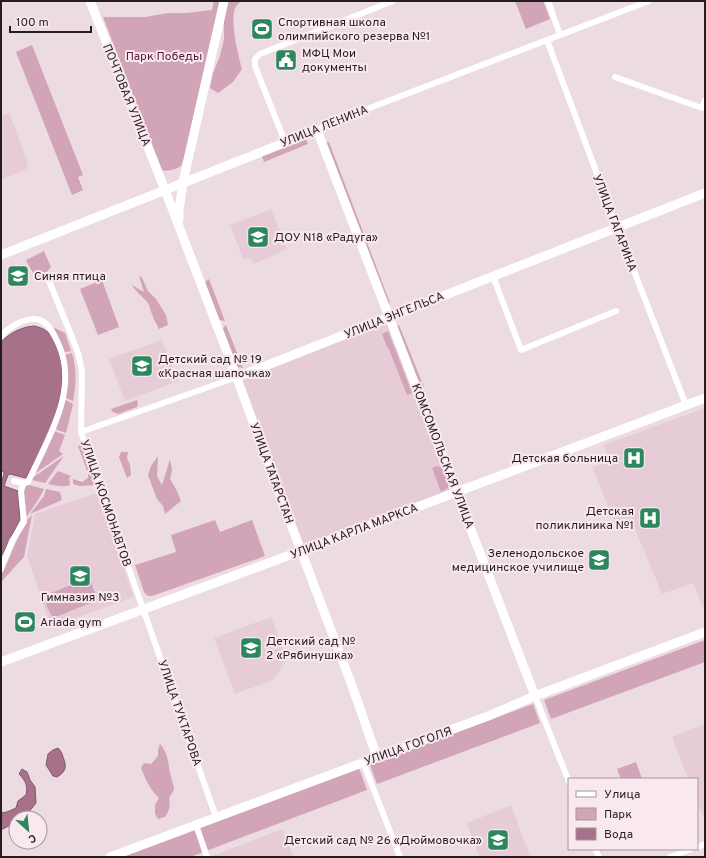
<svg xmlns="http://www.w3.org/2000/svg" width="706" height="858" font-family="Overpass,sans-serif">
  <rect width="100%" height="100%" fill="#eddbe2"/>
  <path fill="#e5ccd7" d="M9 113 28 163 26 169 1 180V116Z
    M271 209 287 249 254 264 250 258 243 259 230 225Z
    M387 321 450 490 302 546 240 379Z
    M162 340 178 381 125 401 109 359Z
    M705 408V607L703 608 693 583 662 594 634 526 628 529H621L616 526 592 467 609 462 604 445Z
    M97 493 134 597 51 627 27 556 35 514Z
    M271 617 287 659 273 680 235 694 214 638Z
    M705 724V817H703L697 801V779H688L672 737Z
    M511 805 530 857H479L467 823Z
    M283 829 293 857H210Z"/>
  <path fill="#d2a4b7" d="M214 1H220L184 158 181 166C176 169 168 172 162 170L103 17H145L168 13H186L212 10Z
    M228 1H241C239 3 236 6 235 8 230 23 238 54 242 69L233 82 218 93 210 88 213 73 220 56 224 39V21Z
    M515 1H543L550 19 526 29Z
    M32 45 83 175 78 177 83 190 72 195 16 52Z
    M305 136 308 144 264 162 261 154Z
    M329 142 390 303 385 304 324 143Z
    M44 251 51 267 40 280C34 275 29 267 26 260Z
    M139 276 142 278 148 291 156 299 166 315 168 325 159 329C157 324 153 319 152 314 150 310 150 305 147 302 142 296 136 292 132 285L144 292Z
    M209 279 225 321 219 320 205 282Z
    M102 280 119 327 98 335 80 289Z
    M226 325 243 368 237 367 222 329Z
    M399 325 424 387 419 389 394 327Z
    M51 326 65 333 71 351 63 353Z
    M388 331 412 393 407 395 388 347H387L382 334Z
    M72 353C77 368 76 386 73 401L64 397V355Z
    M64 399 73 404 66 433 55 429Z
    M137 400 138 404 137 407 118 414 113 412 111 409Z
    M54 431 65 435 59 451 63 454 33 475Z
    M81 444 84 448 97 485 79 486 73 484V479L82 482 88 478V473L78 446Z
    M121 452H128L127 458 130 465 131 475 127 478 119 457Z
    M64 456 45 483 32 480V478Z
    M158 456 157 476 162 485 170 459 172 470 170 479 176 489 181 501 165 514 163 506 157 499 148 475 151 466Z
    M437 466C440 467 441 467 443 469 446 472 450 481 449 486 448 489 444 490 441 492L432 468Z
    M58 471 71 476 69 478 70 485C63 488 55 485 48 484Z
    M29 485 44 489C40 499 32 508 26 518L24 491 26 486Z
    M46 489 60 492 62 500 30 514 44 496Z
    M32 515 24 557 1 582V576L25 522Z
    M215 520 220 532 252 520 265 556 155 595C149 597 147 596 144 592L135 565 176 552 171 535Z
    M84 580H87L91 583 96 595V598L93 602 58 616H52C48 610 43 600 48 594Z
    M705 640V662L551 719 544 700Z
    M533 704 540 723 377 784 370 765Z
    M160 744C169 754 168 765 171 777 172 781 174 786 174 790 173 793 170 795 169 798 171 805 169 811 165 817L158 819 155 814V805L159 798C150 790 145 778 141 768L144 763 151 764 158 756V750Z
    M636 762 642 779H621L617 769Z
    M359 768 367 790 190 857H122Z"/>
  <path fill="#a8718a" stroke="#80586a" d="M34 326C47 329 51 333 56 345 75 388 47 440 26 478L10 474 8 475 4 486 18 491 20 519 1 557V484L4 474V472L1 471V342C10 333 21 327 34 326Z
    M58 748C61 751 62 753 63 757 67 766 66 772 57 777L53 776 46 765 48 754 53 750Z
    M22 769 27 772 30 780 35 787 36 803 24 818H16V822L3 829H1V813L7 812 16 808 18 801 26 795C28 786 26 781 19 774Z"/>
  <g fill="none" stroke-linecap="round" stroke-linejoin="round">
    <path stroke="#fff" stroke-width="6" d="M548 1 560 35
      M547 40 615 222 686 405
      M615 77 702 108 705 100
      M317 130 341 119 649 1
      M285 142 255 66V59L260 54 393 1
      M493 276 521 350 616 311
      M49 281 72 337 78 353 82 371 81 432 216 817
      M1 336C9 327 29 314 42 321 50 325 54 335 58 343 80 390 47 440 28 482L23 483 21 492 24 522 12 541 1 569
      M81 432 237 377
      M14 481 23 483
      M535 696 569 782
      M363 762 400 857
      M196 825 207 857
      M697 847 705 844
      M595 849 599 857
      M670 857 691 849"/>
    <path stroke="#fff" stroke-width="9" d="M90 1 165 190 232 365 289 519 351 683 377 757
      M179 219V210L183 182 224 1
      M1 255 317 130C388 319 463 507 535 696
      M237 377 705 193
      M1 662 301 551 705 398
      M110 857 488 716 535 696 705 632"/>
  </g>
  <defs>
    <g id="stadium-square" transform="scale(1.15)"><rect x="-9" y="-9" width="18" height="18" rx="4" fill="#2d875d" stroke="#fae8ef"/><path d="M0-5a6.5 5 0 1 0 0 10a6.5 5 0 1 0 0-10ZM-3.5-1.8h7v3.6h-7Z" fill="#fff"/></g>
    <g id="civic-square" transform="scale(1.15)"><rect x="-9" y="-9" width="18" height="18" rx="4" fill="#2d875d" stroke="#fae8ef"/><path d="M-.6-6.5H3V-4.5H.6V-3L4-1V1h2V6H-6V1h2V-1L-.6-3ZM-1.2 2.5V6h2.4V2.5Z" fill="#fff"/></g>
    <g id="school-square" transform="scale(1.15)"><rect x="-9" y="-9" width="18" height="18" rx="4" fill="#2d875d" stroke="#fae8ef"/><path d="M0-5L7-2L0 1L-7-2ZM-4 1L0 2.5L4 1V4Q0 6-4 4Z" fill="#fff"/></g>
    <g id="hospital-square" transform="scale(1.15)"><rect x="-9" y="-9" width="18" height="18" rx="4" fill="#2d875d" stroke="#fae8ef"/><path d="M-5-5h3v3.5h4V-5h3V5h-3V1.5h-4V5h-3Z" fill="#fff"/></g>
    <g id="university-square" transform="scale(1.15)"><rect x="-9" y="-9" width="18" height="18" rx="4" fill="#2d875d" stroke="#fae8ef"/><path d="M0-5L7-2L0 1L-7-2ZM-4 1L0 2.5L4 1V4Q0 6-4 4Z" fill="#fff"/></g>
  </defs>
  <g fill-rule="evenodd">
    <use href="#stadium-square" x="262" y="29"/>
    <use href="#civic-square" x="286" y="60"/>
    <use href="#school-square" x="258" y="237"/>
    <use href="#school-square" x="18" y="276"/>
    <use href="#school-square" x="142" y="366"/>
    <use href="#hospital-square" x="634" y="458"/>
    <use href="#hospital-square" x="650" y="518"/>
    <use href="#university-square" x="599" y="560"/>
    <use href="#school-square" x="80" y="576"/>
    <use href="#stadium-square" x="25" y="622"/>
    <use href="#school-square" x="251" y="648"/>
    <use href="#school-square" x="498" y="840"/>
  </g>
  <g text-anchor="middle" stroke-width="4" stroke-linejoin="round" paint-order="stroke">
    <g font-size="12" fill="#241d20" stroke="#fae8ef" text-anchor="start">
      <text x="278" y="26">Спортивная школа<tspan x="278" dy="14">олимпийского резерва №1</tspan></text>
      <text x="302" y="57">МФЦ Мои<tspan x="302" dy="14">документы</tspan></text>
      <text x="274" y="241">ДОУ N18 «Радуга»</text>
      <text x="34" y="280">Синяя птица</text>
      <text x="158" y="363">Детский сад № 19<tspan x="158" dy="14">«Красная шапочка»</tspan></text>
      <text x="618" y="462" text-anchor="end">Детская больница</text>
      <text x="634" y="515" text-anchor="end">Детская<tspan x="634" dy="14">поликлиника №1</tspan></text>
      <text x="584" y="557" text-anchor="end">Зеленодольское<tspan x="584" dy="14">медицинское училище</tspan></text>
      <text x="80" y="601" text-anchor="middle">Гимназия №3</text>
      <text x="40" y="626">Ariada gym</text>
      <text x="266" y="645">Детский сад №<tspan x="266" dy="14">2 «Рябинушка»</tspan></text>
      <text x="482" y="844" text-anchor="end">Детский сад № 26 «Дюймовочка»</text>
    </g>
    <g font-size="12" fill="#59153a" stroke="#fae8ef">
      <text x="164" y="60">Парк Победы</text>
    </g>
    <g font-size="12" fill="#241d20" stroke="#fae8ef">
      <text transform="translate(127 95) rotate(68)" y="4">ПОЧТОВАЯ УЛИЦА</text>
      <text transform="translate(324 126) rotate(-22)" y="4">УЛИЦА ЛЕНИНА</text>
      <text transform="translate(615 223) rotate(69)" y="4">УЛИЦА ГАГАРИНА</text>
      <text transform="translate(394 315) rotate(-22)" y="4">УЛИЦА ЭНГЕЛЬСА</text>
      <text transform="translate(443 456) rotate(69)" y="4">КОМСОМОЛЬСКАЯ УЛИЦА</text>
      <text transform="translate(272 473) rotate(70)" y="4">УЛИЦА ТАТАРСТАН</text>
      <text transform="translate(106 503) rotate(71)" y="4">УЛИЦА КОСМОНАВТОВ</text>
      <text transform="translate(354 531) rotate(-21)" y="4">УЛИЦА КАРЛА МАРКСА</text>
      <text transform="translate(180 713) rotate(71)" y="4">УЛИЦА ТУКТАРОВА</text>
      <text transform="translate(408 746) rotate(-20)" y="4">УЛИЦА ГОГОЛЯ</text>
    </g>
  </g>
  <rect width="706" height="858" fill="none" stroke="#241d20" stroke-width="4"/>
  <rect x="568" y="778" width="130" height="72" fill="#fae8ef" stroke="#a4979c"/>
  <rect x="576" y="791" width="20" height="6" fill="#ffffff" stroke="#a4979c"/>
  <text x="604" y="798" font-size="12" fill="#241d20">Улица</text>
  <rect x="576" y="808" width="20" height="12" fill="#d2a4b7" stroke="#a4979c"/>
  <text x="604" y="818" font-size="12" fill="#241d20">Парк</text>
  <rect x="576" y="828" width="20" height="12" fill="#a8718a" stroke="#a4979c"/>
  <text x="604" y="838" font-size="12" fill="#241d20">Вода</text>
  <g transform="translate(28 830) rotate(153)"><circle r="19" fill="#fae8ef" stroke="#a4979c"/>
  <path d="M0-3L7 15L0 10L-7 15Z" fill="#2d875d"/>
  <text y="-6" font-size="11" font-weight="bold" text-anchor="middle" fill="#241d20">С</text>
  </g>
  <path d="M10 26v6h81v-6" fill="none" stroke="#241d20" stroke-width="2"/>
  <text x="16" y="26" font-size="12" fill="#241d20" stroke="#fae8ef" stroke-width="3" paint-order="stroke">100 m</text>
</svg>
